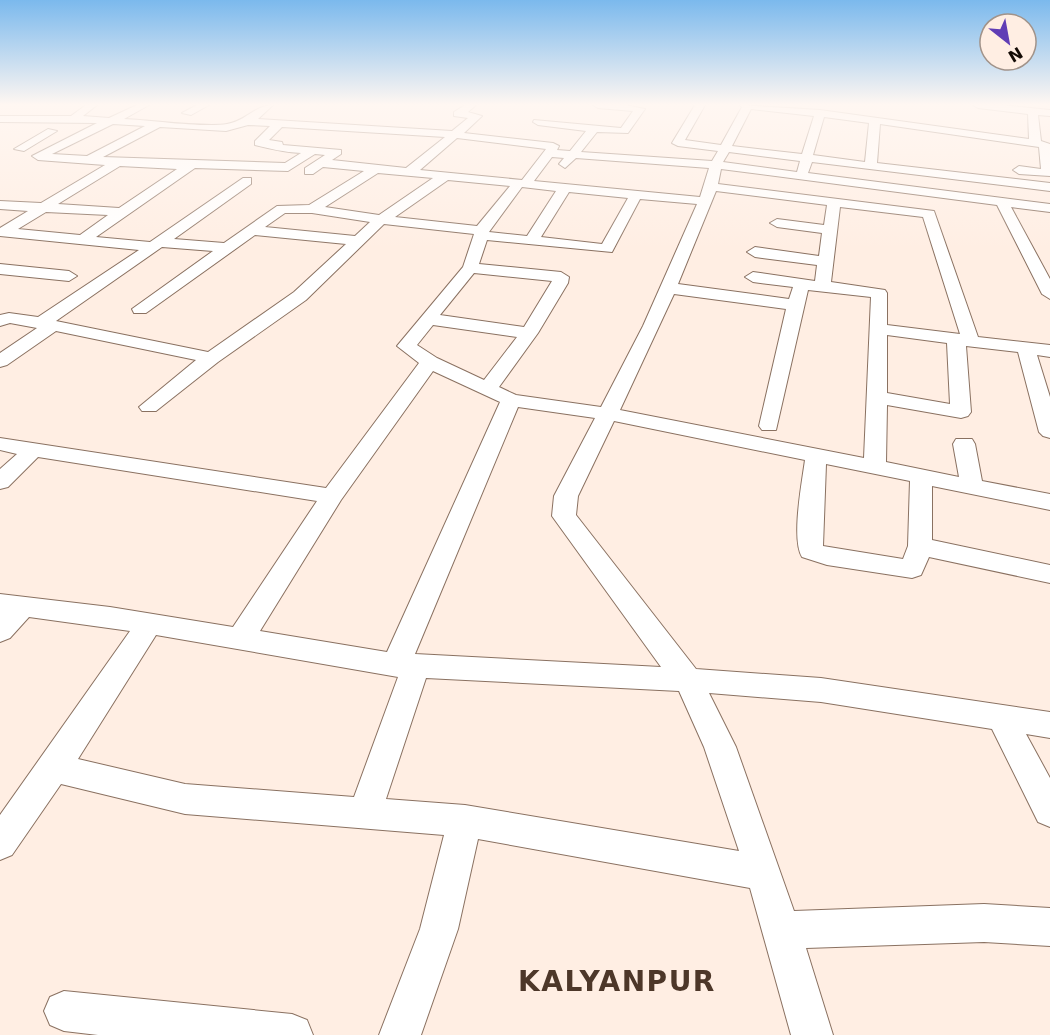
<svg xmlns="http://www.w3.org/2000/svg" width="1050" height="1035" font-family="'DejaVu Sans',sans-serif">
  <rect width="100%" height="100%" fill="#ffeee3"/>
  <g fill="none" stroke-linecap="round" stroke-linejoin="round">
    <g stroke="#8a7161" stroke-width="2">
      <path id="minor" d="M86 105H97L83 116 109 118 137 105H149L124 119C151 120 203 128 227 124 246 121 255 105 273 105L258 119 452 131 468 118 454 116V112L465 105H476L468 112 482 116 464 133 553 143 559 146 557 150 570 151 586 131 538 125 533 122 534 120 621 128 633 111 598 108 593 105H625L645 109 628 133 597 132 581 152 712 161 718 151 678 146 672 143 695 105H705L685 140 721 145 742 107 740 105 820 110 1029 139 1028 114 978 108 973 105H1001L1050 110V116L1038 115 1041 141 1050 144V176L1019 174 1013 170 1019 166 1041 169 1039 147 880 124 877 163 1050 183V191L812 162 808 173 1050 204V212L1011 207 1050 279V299L1042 294 997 205 721 169 718 184 934 211 978 337 1050 345V357L1037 355 1050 397V438L1043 436 1039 432 1018 352 966 346 971 412 968 416 961 418 887 405 886 462 959 477 953 444 956 439H972L975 444 982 481 1050 494V510L932 486V540L1050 565V583L929 557 921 575 912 578 827 565 802 557C791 539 802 482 805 460L614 421 578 496 576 515 696 669 821 678 1050 712V738L1026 734 1050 778V827L1038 822 992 729 821 702 709 693 736 747 794 911 984 904 1050 908V946L984 942 806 948 833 1035H791L750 888 478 839 458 929 421 1035H379L420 929 444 835 185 814 61 784 12 855 0 860V815L130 631 29 617 10 638 0 642V594L110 607 233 627 317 501 38 457 8 487 0 489V469L17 454 0 450V438L326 488 419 363 397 346 463 267 474 234 384 224 306 300 218 362 156 411H142L139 407 196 360 56 331 7 365 0 367V353L37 328 10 323 0 326V315L9 313 38 317 139 250 0 236V228L28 211 0 209V201L41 203 105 165 38 160 32 156 97 123 0 122V116H71ZM751 109 814 116 802 154 732 146ZM824 117 869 123 865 162 813 155ZM113 124 145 126 87 156 52 154ZM248 125 270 126 255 141V145C271 149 283 152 301 153L285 163 103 157 160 127 226 131ZM282 127 445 137 406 168 332 160 341 154V150L283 145 282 142 269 140ZM457 138 546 149 522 180 420 170ZM729 152 800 161 797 172 723 162ZM315 154 325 155 305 168V174H313L323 167 364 171 309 205 277 206 224 243 174 239 251 184V178H243L150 242 96 237 195 168 288 171ZM552 157 564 158 559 164 565 168 576 158 709 168 700 197 534 181ZM120 166 177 169 119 208 58 204ZM378 173 433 178 379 215 325 207ZM448 180 510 186 477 226 395 217ZM522 187 556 191 527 236 489 232ZM716 191 827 205 824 225 777 219 770 223 777 227 822 233 819 256 755 247 747 252 755 257 817 265 815 281 753 272 745 277 753 282 793 287 789 299 678 284ZM569 192 628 198 602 244 541 237ZM640 199 697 204 643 326 601 407 516 395 499 387 538 333 568 283 569 277 561 272 479 264 487 240 612 252ZM840 207 923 217 960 334 887 325V293L885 290 831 282ZM46 212 108 215 80 235 18 229ZM285 213H312L370 222 355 236 265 227ZM255 235 346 244 294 292 208 352 56 321 162 247 213 251 132 309 134 313H146ZM474 273 552 281 524 327 440 315ZM808 290 871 297 864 458 620 410 674 294 786 309 759 426 762 430H776ZM433 325 517 337 484 380 437 358 417 345ZM887 335 947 343 950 404 887 393ZM433 371 500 402 387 652 260 631 341 500ZM518 407 595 418 554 496 552 516 661 667 415 654ZM826 464 910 481 908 546 903 559 823 546ZM156 635 398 677 354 797 185 784 78 759ZM426 678 679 691 704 747 739 851 465 805 386 799Z
        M197 105H209L191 115 182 113Z
        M48 129 57 131 24 151 14 149Z
        M0 264 69 271 77 276 69 281 0 274Z
        M64 991 292 1014 307 1020 313 1035H98L64 1031 50 1025 44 1011 50 997Z"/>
    </g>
    <use href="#minor" fill="#fff" fill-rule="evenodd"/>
  </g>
  <linearGradient id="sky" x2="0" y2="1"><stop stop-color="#7bb9ed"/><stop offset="0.42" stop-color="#fff7f2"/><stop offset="1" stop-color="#fff7f2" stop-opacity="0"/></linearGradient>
  <rect width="1050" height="249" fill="url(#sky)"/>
  <g text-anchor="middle" stroke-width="4.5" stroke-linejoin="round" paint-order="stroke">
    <g font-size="28" font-weight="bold" letter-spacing="1.5" fill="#4d3729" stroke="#ffeee3">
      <text x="617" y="991">KALYANPUR</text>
    </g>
  </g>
  <g transform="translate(1008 42) rotate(149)"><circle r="28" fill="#ffeee3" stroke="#a1938a" stroke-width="1.5"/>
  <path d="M0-4.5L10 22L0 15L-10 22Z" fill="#603db5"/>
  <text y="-9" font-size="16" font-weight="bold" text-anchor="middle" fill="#130a05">N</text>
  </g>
</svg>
